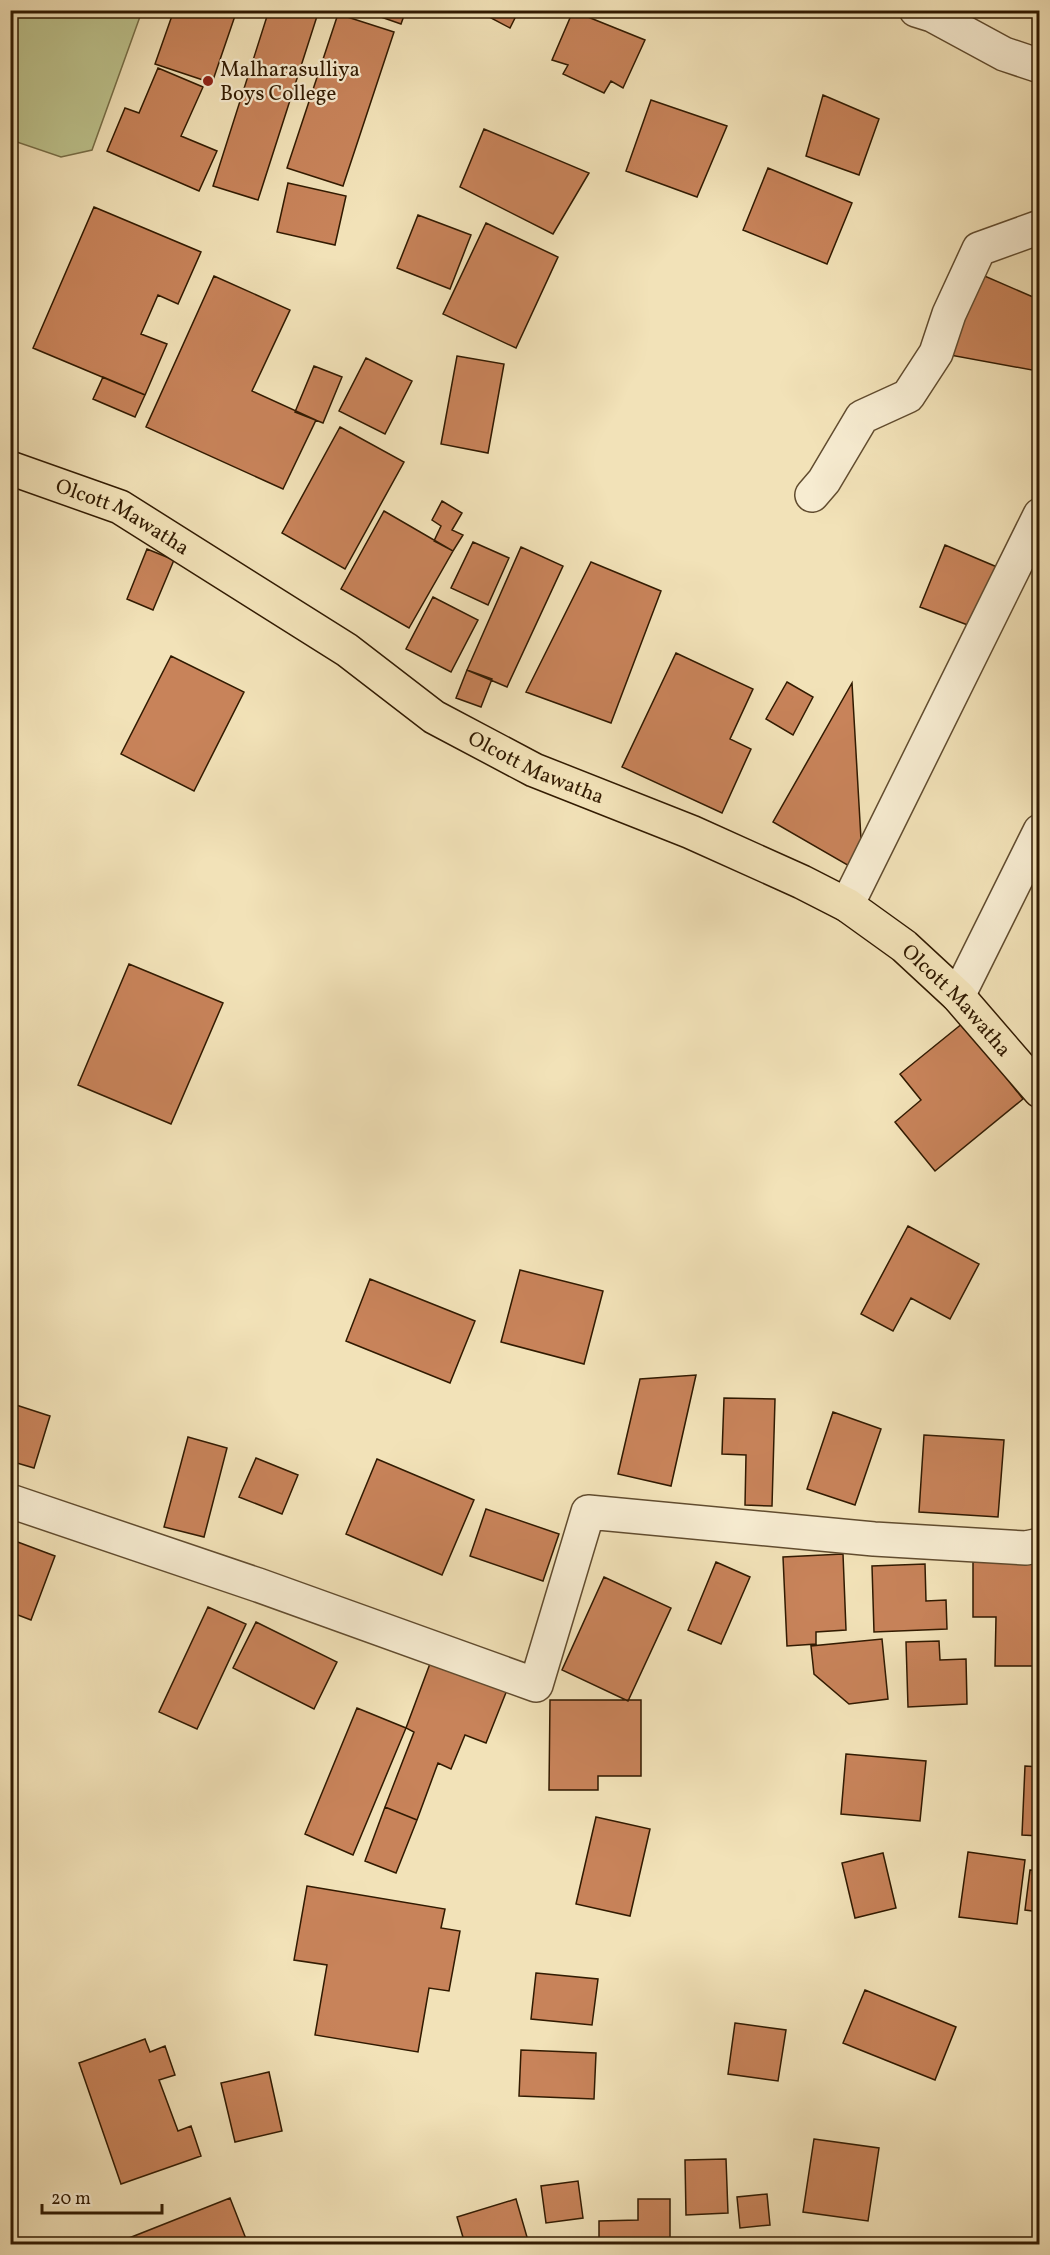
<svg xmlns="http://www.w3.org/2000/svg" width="1050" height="2255" font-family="Vollkorn,serif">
  <rect width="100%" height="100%" fill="#f2e2b8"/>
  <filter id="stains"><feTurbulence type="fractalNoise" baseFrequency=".00333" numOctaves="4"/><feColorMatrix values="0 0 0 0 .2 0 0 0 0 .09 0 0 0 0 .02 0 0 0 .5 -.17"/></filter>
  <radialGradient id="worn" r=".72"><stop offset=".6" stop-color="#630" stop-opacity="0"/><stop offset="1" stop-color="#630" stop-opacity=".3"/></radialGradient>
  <path fill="#bdc38d" stroke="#776e47" stroke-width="1.5" d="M11 10 142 11 92 150 61 157 11 140Z"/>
  <path fill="#c8835a" stroke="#311a01" stroke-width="1.5" d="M174 10H237L212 83 155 64Z
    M269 10H319L258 200 213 186Z
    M361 10H406L401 24Z
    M476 10H519L510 28Z
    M573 11 645 40 623 88 611 81 604 93 563 74 568 65 552 60Z
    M338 14 394 32 343 186 287 168Z
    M158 68 203 87 181 136 217 151 199 191 107 151 125 108 139 113Z
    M823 95 879 119 859 175 806 156Z
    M651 100 727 126 697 197 626 171Z
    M484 129 589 173 553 234 460 187Z
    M768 168 852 203 827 264 743 230Z
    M288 183 346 196 335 245 277 232Z
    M94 207 201 252 178 304 158 295 141 334 167 344 145 395 33 348Z
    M418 215 471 235 450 289 397 268Z
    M486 223 558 257 516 348 443 314Z
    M973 271 1040 300V355L1032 370 939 353Z
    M214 276 290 310 252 391 316 420 283 489 146 427Z
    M457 356 504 364 488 453 441 444Z
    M366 358 412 381 385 434 339 411Z
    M314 366 342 377 323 423 295 412Z
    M103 377 145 395 135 417 93 399Z
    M340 427 404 462 345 569 282 533Z
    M442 501 462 513 452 530 463 535 453 551 434 541 441 526 432 520Z
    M10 509 17 512 10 527Z
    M384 511 453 551 409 628 341 589Z
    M473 542 509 558 488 605 451 588Z
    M945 545 997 567 973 627 920 607Z
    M521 547 563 566 507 687 467 670Z
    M147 549 174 560 153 610 127 599Z
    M591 562 661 591 611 723 526 692Z
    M433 597 478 620 451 672 406 649Z
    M676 653 753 689 730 739 751 749 722 813 622 767Z
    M171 656 244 692 194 791 121 754Z
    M467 670 492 679 481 707 456 698Z
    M787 682 813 697 793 735 766 719Z
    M852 683 863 874 773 822Z
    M129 964 223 1003 171 1124 78 1085Z
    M963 1023 1023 1099 935 1171 895 1122 921 1100 900 1074Z
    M908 1226 979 1264 950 1319 911 1298 893 1331 861 1314Z
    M520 1270 603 1291 584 1364 501 1342Z
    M370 1279 475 1321 450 1383 346 1341Z
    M696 1375 671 1486 618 1474 640 1379Z
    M724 1398 775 1399 772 1506 745 1505 746 1455 722 1454Z
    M10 1403 50 1416 34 1468 10 1461Z
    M833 1412 881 1429 855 1505 807 1489Z
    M924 1435 1004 1440 998 1517 919 1512Z
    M188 1437 227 1448 204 1537 164 1527Z
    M256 1458 298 1475 282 1514 239 1497Z
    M377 1459 474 1500 442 1575 346 1534Z
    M486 1509 559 1534 543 1581 470 1556Z
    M15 1541 55 1556 31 1620 10 1612V1553Z
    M843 1554 846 1630 816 1632V1644L787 1646 783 1557Z
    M716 1562 750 1577 721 1644 688 1630Z
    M973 1562H1040V1666H995L996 1617H973Z
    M925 1564 926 1601 946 1600 947 1629 874 1632 872 1566Z
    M604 1577 671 1608 628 1701 562 1670Z
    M208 1607 246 1624 197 1729 159 1712Z
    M256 1622 337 1662 314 1709 233 1668Z
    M882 1639 888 1699 849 1704 814 1674 811 1646Z
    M939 1641 940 1660 966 1659 967 1704 908 1707 906 1642Z
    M431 1661 507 1690 486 1743 465 1735 451 1769 438 1763 417 1820 385 1807 414 1732 406 1728Z
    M550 1700H641V1776H598V1790H549Z
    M357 1708 406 1728 353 1855 305 1834Z
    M846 1754 926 1761 920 1821 841 1814Z
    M1025 1766 1040 1767V1836L1022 1835Z
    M385 1807 417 1820 396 1873 365 1861Z
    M596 1817 650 1829 630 1916 576 1904Z
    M968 1852 1025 1860 1017 1924 959 1917Z
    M883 1853 896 1908 855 1918 842 1863Z
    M1030 1870 1040 1871V1912L1025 1910Z
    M307 1886 445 1909 441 1928 460 1931 449 1991 429 1988 418 2052 315 2035 327 1965 294 1960Z
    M536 1973 598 1979 592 2025 531 2019Z
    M865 1990 956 2027 935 2080 843 2043Z
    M735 2023 786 2030 778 2081 728 2074Z
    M145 2039 150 2052 165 2046 175 2075 159 2080 178 2131 191 2126 201 2156 121 2184 79 2063Z
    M521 2050 596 2053 594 2099 519 2096Z
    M269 2072 282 2131 235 2142 221 2083Z
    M814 2139 879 2148 868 2221 803 2212Z
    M726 2159 728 2213 686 2215 685 2160Z
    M578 2181 583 2218 546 2223 541 2186Z
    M767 2194 770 2225 740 2228 737 2197Z
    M230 2198 248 2244H126L124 2240Z
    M516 2199 529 2244H465L457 2217Z
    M638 2199H670V2244H599V2221L638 2220Z"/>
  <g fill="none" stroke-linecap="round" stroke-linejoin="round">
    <g stroke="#614c2f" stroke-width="36">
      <path id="street" d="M916 10 932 15 1004 54 1040 66
        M812 495 824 481 862 417 908 396 936 353 949 314 979 249 1040 227
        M847 905 1040 515
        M958 996 1040 831
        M10 1501 258 1585 536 1685 588 1512 874 1539 1026 1548 1040 1545"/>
    </g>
    <g stroke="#311a01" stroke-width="36">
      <g id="primary">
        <path id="s1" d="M10 468 120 507 347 650 434 717 534 770 691 832 802 882 847 905 904 946 958 996 1040 1091"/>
      </g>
    </g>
    <use href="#street" stroke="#f7ecd1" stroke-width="33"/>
    <use href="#primary" stroke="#f2e2b8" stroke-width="33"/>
  </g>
  <circle fill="#8f2418" stroke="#f7ecd1" stroke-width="2" cx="208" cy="81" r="6"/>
  <g text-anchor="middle" stroke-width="4.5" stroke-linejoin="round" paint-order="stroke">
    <g font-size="21" fill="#311a01" stroke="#f7ecd1" text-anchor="start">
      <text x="220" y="76">Malharasulliya<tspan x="220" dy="24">Boys College</tspan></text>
    </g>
    <g font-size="21" fill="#311a01" stroke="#f7ecd1">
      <text dy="7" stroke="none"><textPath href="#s1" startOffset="123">Olcott Mawatha</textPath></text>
      <text dy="7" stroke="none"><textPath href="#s1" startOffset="609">Olcott Mawatha</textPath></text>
      <text dy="7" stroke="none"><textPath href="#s1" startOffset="1095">Olcott Mawatha</textPath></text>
    </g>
  </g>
  <rect width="1050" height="2255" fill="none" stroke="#f2e2b8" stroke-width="36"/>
  <rect x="12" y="12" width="1026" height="2231" fill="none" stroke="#311a01" stroke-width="3"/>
  <rect x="18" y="18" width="1014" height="2219" fill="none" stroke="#311a01" stroke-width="1.5"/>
  <path d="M42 2204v9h120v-9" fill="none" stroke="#311a01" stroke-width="3"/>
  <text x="51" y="2204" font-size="18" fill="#311a01" stroke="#f7ecd1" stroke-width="4.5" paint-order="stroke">20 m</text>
  <rect width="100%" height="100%" filter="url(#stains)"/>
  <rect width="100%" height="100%" fill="url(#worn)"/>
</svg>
